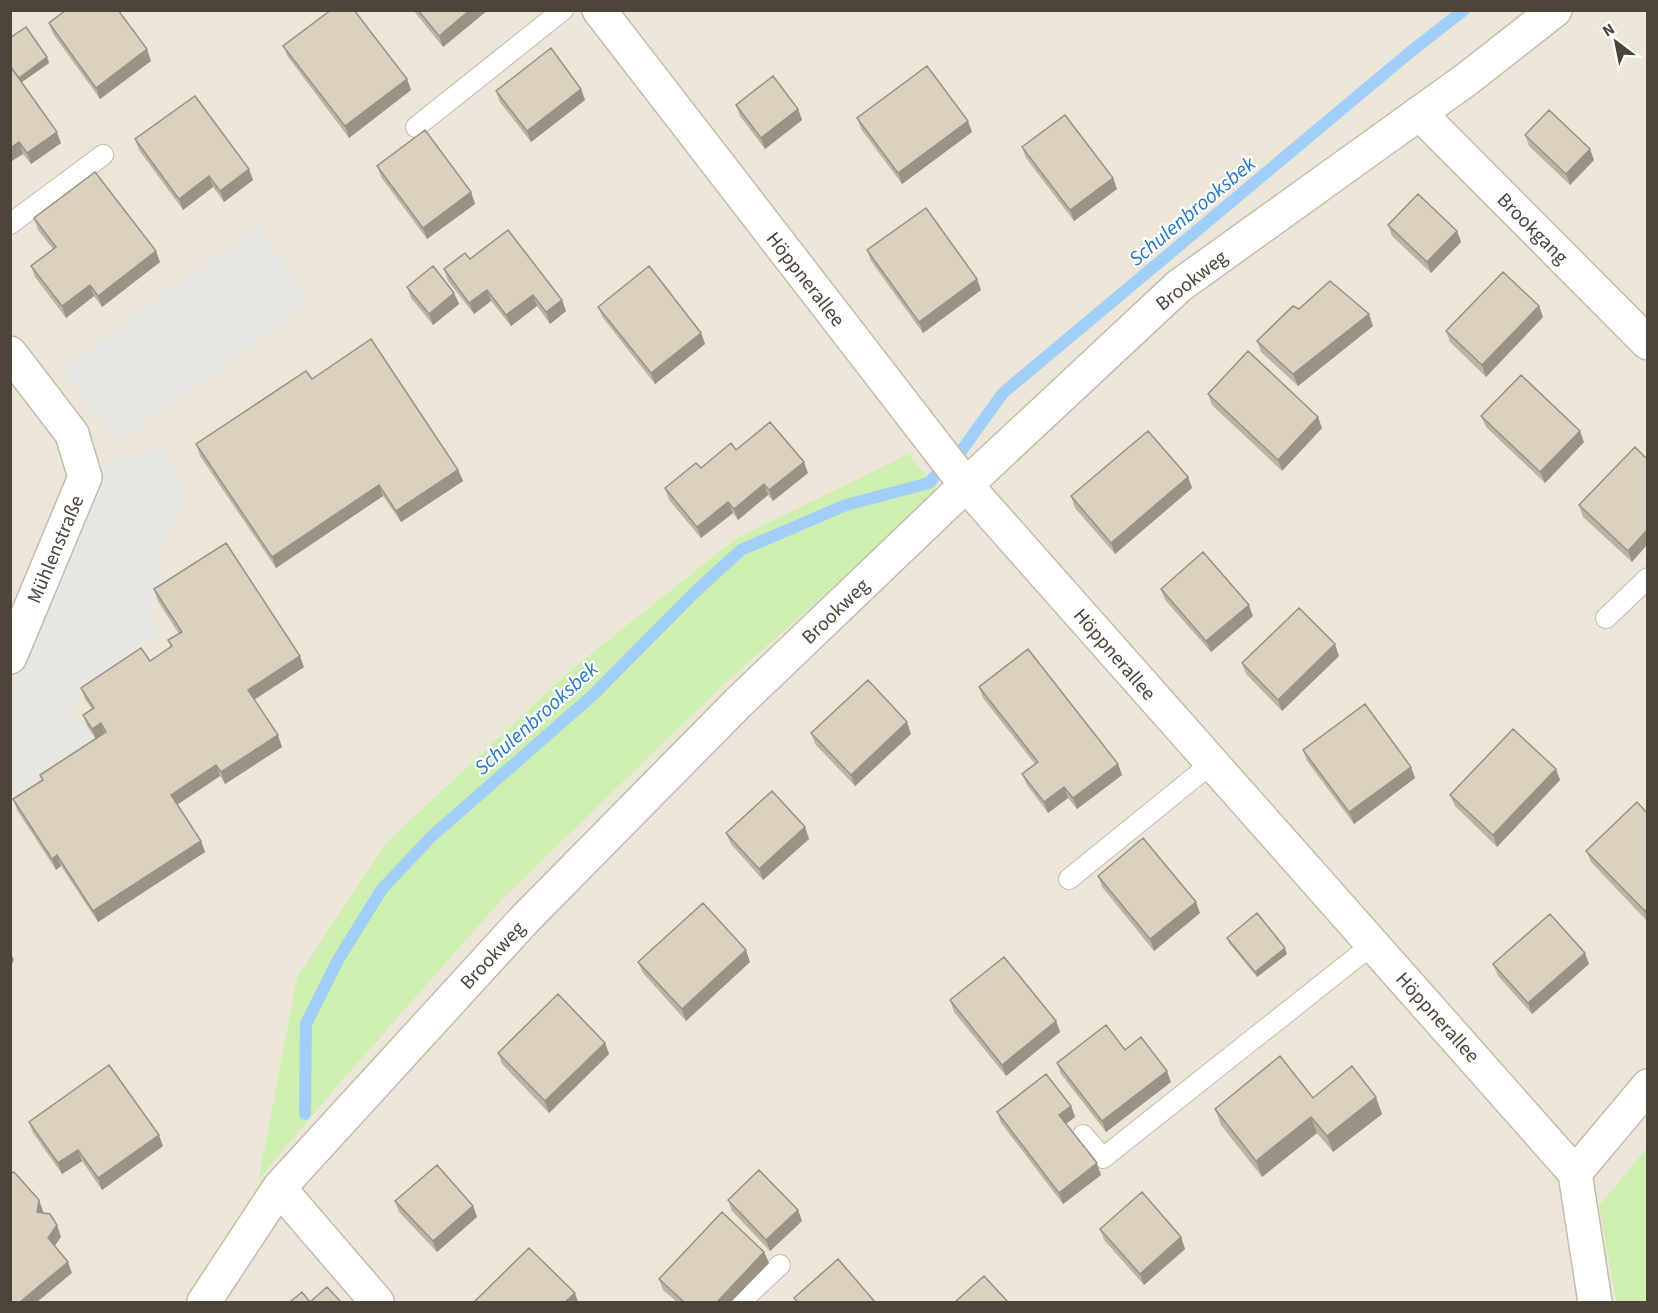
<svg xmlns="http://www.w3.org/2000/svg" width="1658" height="1313" font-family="'Source Sans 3',sans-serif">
  <rect width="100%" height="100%" fill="#f7f4eb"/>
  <path fill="#ebe6d8" d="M10 11H1647L1648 1148 1599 1206 1616 1302H11Z"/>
  <path fill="#ceefaf" d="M908 454 940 491 723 685 503 898 344 1078 259 1179 297 978 386 843 571 670 734 540Z
    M1647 1148V1302H1616L1599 1206Z"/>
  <path fill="#e8e6e2" d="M257 227 312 303 117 444 62 369Z
    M167 446 187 503 158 561 176 589 145 609 160 633 68 705 87 726 96 740 44 786 11 804V686L101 465Z"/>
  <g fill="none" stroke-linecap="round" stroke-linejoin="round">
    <path stroke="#a2cff9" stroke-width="12" d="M959 454 1003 393 1409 53 1464 10
      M305 1114 306 1024 338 960 382 889 432 836 593 695 695 592 741 550 846 505 929 483 936 475"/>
    <g stroke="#c4bdac" stroke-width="22">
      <path id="lane" d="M416 127 563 10
        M10 224 103 155
        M1606 618 1648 578
        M1069 879 1212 763
        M1083 1135 1103 1158 1373 944
        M740 1302 780 1265"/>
    </g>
    <g stroke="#c4bdac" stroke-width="36">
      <path id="street" d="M599 10 966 485 1575 1173 1595 1302
        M1419 113 1648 343
        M10 353 72 434 85 477 10 657
        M1575 1173 1648 1086
        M279 1188 377 1302
        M204 1302 279 1188 524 920 738 703 966 485 1179 286 1467 79 1555 10"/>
    </g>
    <use href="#lane" stroke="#fff" stroke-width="20"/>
    <use href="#street" stroke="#fff" stroke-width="33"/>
  </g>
  <path fill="#bbb4a3" d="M413 10H488L443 47Z
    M49 23 151 61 100 99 53 34Z
    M10 38 47 57 49 63 22 82 61 143 31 164 23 154 10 162Z
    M283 46 407 79 411 90 349 138 288 57Z
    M581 89 585 100 531 142 500 102 496 91Z
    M736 105 798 109 802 120 765 149 740 116Z
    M857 118 972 132 902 184 861 129Z
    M1525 135 1594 160 1570 185 1529 146Z
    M135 139 253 180 224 202 213 187 183 210 139 150Z
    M1022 147 1113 178 1117 189 1074 221 1026 158Z
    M377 166 471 192 475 204 427 239 381 177Z
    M34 218 160 262 102 307 94 296 66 318 35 277 31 266 53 249 38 230Z
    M1388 225 1457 231 1461 242 1431 273 1392 236Z
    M867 250 981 290 923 333 871 261Z
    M470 259 562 300 566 311 550 324 537 306 511 326 491 301 474 314 448 281 444 269Z
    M407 287 454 293 459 304 433 325 411 298Z
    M1539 306 1543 317 1486 377 1450 342 1446 331Z
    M598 307 701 333 705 344 655 384 603 318Z
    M1299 309 1373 326 1298 386 1261 352 1257 341Z
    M312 379 458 470 463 481 401 522 383 496 276 568 200 456 196 444Z
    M1208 394 1322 428 1282 471 1212 405Z
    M1481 416 1584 442 1545 483 1486 427Z
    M1635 447 1632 562 1583 517 1579 505Z
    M736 450 808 473 773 501 768 495 738 520 733 513 701 538 669 500 665 488 701 468Z
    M1188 477 1192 488 1115 554 1075 508 1071 496Z
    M154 589 304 667 254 700 282 747 225 784 220 776 177 805 201 841 205 852 98 922 61 866 56 870 17 810 13 799 42 781 40 775 96 739 87 726 83 715 92 709 85 699 81 688 150 661 171 647 168 640 179 634 158 601Z
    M1161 589 1253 616 1211 652 1165 600Z
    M1339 656 1282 711 1246 674 1242 663Z
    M979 687 1118 764 1122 775 1077 809 1068 798 1048 813 1027 785 1022 774 1035 764 983 698Z
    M811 733 911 734 855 786 815 744Z
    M1303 750 1411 767 1415 778 1354 824 1307 761Z
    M1560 780 1497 847 1455 806 1450 795Z
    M1647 813V921L1591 862 1586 851Z
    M805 827 809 839 763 880 731 844 726 833Z
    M1098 876 1200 913 1154 951 1102 887Z
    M1227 938 1287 954 1257 977 1229 943Z
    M638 962H750L686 1021 643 973Z
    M1493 964H1589L1532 1014 1498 976Z
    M950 1000 1056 1021 1060 1032 1006 1076 954 1012Z
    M605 1043 609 1054 549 1113 502 1064 498 1053Z
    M1125 1050 1171 1082 1106 1132 1061 1074 1057 1063Z
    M1313 1098 1382 1114 1333 1152 1317 1133 1262 1177 1221 1125 1215 1109Z
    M1071 1106 1075 1117 1066 1124 1101 1175 1063 1204 1001 1123 997 1112Z
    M29 1122 163 1146 102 1190 82 1161 62 1174 33 1133Z
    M728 1200 798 1210 802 1221 770 1251 732 1211Z
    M395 1201 473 1206 477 1217 437 1252 399 1212Z
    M1100 1229 1181 1237 1185 1249 1144 1285 1104 1240Z
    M764 1252 769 1263 731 1302H677L663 1290 659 1279Z"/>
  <path fill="#999285" d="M470 10H488L443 47 439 36Z
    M147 49 151 61 100 99 96 88Z
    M47 57 49 63 19 84 17 79Z
    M407 79 411 90 349 138 345 126Z
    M581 89 585 100 531 142 527 131Z
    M798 109 802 120 765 149 761 138Z
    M968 121 972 132 902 184 898 173Z
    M57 132 61 143 31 164 27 153Z
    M19 142 23 154 10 162V148Z
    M1590 149 1594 160 1570 185 1566 174Z
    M249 169 253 180 224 202 220 191Z
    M209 176 213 187 183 210 179 199Z
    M1113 178 1117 189 1074 221 1070 210Z
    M471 192 475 204 427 239 423 228Z
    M1457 231 1461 242 1431 273 1427 262Z
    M156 251 160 262 102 307 98 296Z
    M977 279 981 290 923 333 919 322Z
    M90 285 94 296 66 318 62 306Z
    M487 290 491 301 474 314 469 303Z
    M454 293 459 304 433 325 429 314Z
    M533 295 537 306 511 326 506 315Z
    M562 300 566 311 550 324 546 312Z
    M1539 306 1543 317 1486 377 1482 365Z
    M1369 314 1373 326 1298 386 1293 374Z
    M701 333 705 344 655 384 651 373Z
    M1318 417 1322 428 1282 471 1278 460Z
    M1580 431 1584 442 1545 483 1540 472Z
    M804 462 808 473 773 501 769 490Z
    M458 470 463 481 401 522 396 511Z
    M1188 477 1192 488 1115 554 1111 543Z
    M764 484 768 495 738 520 734 509Z
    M379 485 383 496 276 568 272 557Z
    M728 502 733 513 701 538 697 527Z
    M1647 530V545L1632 562 1628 551Z
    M1249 605 1253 616 1211 652 1206 641Z
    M1335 644 1339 656 1282 711 1278 700Z
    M300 656 304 667 252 701 248 690Z
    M907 722 911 734 855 786 851 775Z
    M101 723 105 734 96 740 92 729Z
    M278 735 282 747 225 784 221 772Z
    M1118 764 1122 775 1077 809 1073 798Z
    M216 765 220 776 175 806 171 795Z
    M1411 767 1415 778 1354 824 1349 812Z
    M1556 769 1560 780 1497 847 1493 835Z
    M1064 787 1068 798 1048 813 1044 802Z
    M805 827 809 839 763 880 759 869Z
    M201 841 205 852 98 922 93 911Z
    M57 855 61 866 56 870 52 859Z
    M1196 902 1200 913 1154 951 1150 939Z
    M1647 909V918L1645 911Z
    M1285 948 1287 954 1257 977 1255 972Z
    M746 950 750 962 686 1021 682 1009Z
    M10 951 14 960 10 968Z
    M1585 953 1589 964 1532 1014 1528 1003Z
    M1056 1021 1060 1032 1006 1076 1002 1065Z
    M605 1043 609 1054 549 1113 545 1101Z
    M1167 1071 1171 1082 1106 1132 1102 1121Z
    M1376 1097 1382 1114 1333 1152 1327 1136Z
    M1071 1106 1075 1117 1063 1126 1059 1115Z
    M1311 1117 1317 1133 1262 1177 1256 1161Z
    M159 1135 163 1146 102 1190 98 1178Z
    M78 1150 82 1161 62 1174 58 1163Z
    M1097 1163 1101 1175 1063 1204 1059 1193Z
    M39 1200 43 1211 41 1223 37 1212Z
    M473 1206 477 1217 437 1252 433 1241Z
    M798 1210 802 1221 770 1251 766 1240Z
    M57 1225 61 1237 52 1250 48 1238Z
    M1181 1237 1185 1249 1144 1285 1140 1274Z
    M764 1252 769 1263 731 1302H717Z
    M68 1262 72 1273 37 1302H20Z
    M575 1293 578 1302H565Z"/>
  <path fill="#dad1be" stroke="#999285" stroke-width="1.5" d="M66 10H118L147 49 96 88 49 23Z
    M331 10H354L407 79 345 126 283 46Z
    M418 10H470L439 36Z
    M26 27 47 57 19 78 10 66V38Z
    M551 48 581 89 527 131 496 91Z
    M10 66 57 132 27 153 19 142 10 148Z
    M927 66 968 121 898 173 857 118Z
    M773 76 798 109 761 138 736 105Z
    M195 96 249 169 220 191 209 176 179 199 135 139Z
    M1549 110 1590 149 1566 174 1525 135Z
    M1065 115 1113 178 1070 210 1022 147Z
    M425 130 471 192 423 228 377 166Z
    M95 172 156 251 98 296 90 285 62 306 31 266 56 247 34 218Z
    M1418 194 1457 231 1427 262 1388 225Z
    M926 208 977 279 919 322 867 250Z
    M508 230 562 300 546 312 533 295 506 315 487 290 469 303 444 269 465 253 470 259Z
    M433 266 454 293 429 314 407 287Z
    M649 266 701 333 651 373 598 307Z
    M1503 272 1539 306 1482 365 1446 331Z
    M1330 281 1369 314 1293 374 1257 341 1293 306 1299 309Z
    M371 339 458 470 396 511 379 485 272 557 196 444 306 371 312 379Z
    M1248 351 1318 417 1278 460 1208 394Z
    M1521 375 1580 431 1540 472 1481 416Z
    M770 422 804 462 769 490 764 484 734 509 728 502 697 527 665 488 696 463 701 468 731 443 736 450Z
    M1148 431 1188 477 1111 543 1071 496Z
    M1635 447 1647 459V530L1628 551 1579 505Z
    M226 543 300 656 248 690 278 735 221 772 216 765 171 795 201 841 93 911 57 855 52 859 13 799 43 780 40 775 106 732 101 723 92 729 83 715 94 708 81 688 141 648 150 661 172 646 168 640 182 632 154 589Z
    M1203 552 1249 605 1206 641 1161 589Z
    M1299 608 1335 644 1278 700 1242 663Z
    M1028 649 1118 764 1073 798 1064 787 1044 802 1022 774 1038 762 979 687Z
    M868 680 907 722 851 775 811 733Z
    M1365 704 1411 767 1349 812 1303 750Z
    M1513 729 1556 769 1493 835 1450 795Z
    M772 791 805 827 759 869 726 833Z
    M1637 802 1647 813V909L1645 911 1586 851Z
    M1143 838 1196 902 1150 939 1098 876Z
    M703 903 746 950 682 1009 638 962Z
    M1257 913 1285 948 1255 972 1227 938Z
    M1550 914 1585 953 1528 1003 1493 964Z
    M1004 957 1056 1021 1002 1065 950 1000Z
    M558 994 605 1043 545 1101 498 1053Z
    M1106 1025 1125 1050 1141 1037 1167 1071 1102 1121 1057 1063Z
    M1280 1056 1313 1098 1352 1066 1376 1097 1327 1136 1311 1117 1256 1161 1215 1109Z
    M109 1065 159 1135 98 1178 78 1150 58 1163 29 1122Z
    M1046 1074 1071 1106 1059 1115 1097 1163 1059 1193 997 1112Z
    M437 1165 473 1206 433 1241 395 1201Z
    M759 1170 798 1210 766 1240 728 1200Z
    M14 1172 39 1200 37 1212 50 1214 57 1225 48 1238 68 1262 20 1302H10V1174Z
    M1142 1192 1181 1237 1140 1274 1100 1229Z
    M722 1212 764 1252 717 1302H684L659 1279Z
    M529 1248 575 1293 565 1302H474Z
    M838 1259 875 1302H798L794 1298Z
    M984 1276 1008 1302H955Z
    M327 1287 341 1302H290L302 1292 310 1302Z"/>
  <g text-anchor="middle" stroke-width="4.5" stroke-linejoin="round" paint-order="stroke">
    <g font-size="20" fill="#4c4537" stroke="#fff">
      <text transform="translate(1533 228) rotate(45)" y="7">Brookgang</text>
      <text transform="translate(806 279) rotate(52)" y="7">Höppnerallee</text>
      <text transform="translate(1191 280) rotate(-38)" y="7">Brookweg</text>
      <text transform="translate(55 549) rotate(-67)" y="7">Mühlenstraße</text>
      <text transform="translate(835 611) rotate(-44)" y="7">Brookweg</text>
      <text transform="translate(1115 654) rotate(49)" y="7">Höppnerallee</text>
      <text transform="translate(492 955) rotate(-47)" y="7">Brookweg</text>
      <text transform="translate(1438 1017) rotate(48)" y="7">Höppnerallee</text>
    </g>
    <g font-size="21" font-style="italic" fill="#2276c6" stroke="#fff">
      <text transform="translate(1192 211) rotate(-40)" y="7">Schulenbrooksbek</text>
      <text transform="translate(536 718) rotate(-42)" y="7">Schulenbrooksbek</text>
    </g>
  </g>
  <rect width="1658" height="1313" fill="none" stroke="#4c4537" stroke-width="24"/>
  <g transform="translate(1616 42) rotate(328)" stroke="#ffffff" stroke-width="4.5" paint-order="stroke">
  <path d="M0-4.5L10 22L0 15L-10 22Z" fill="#4c4537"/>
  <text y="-9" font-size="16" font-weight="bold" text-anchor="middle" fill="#4c4537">N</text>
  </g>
</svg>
